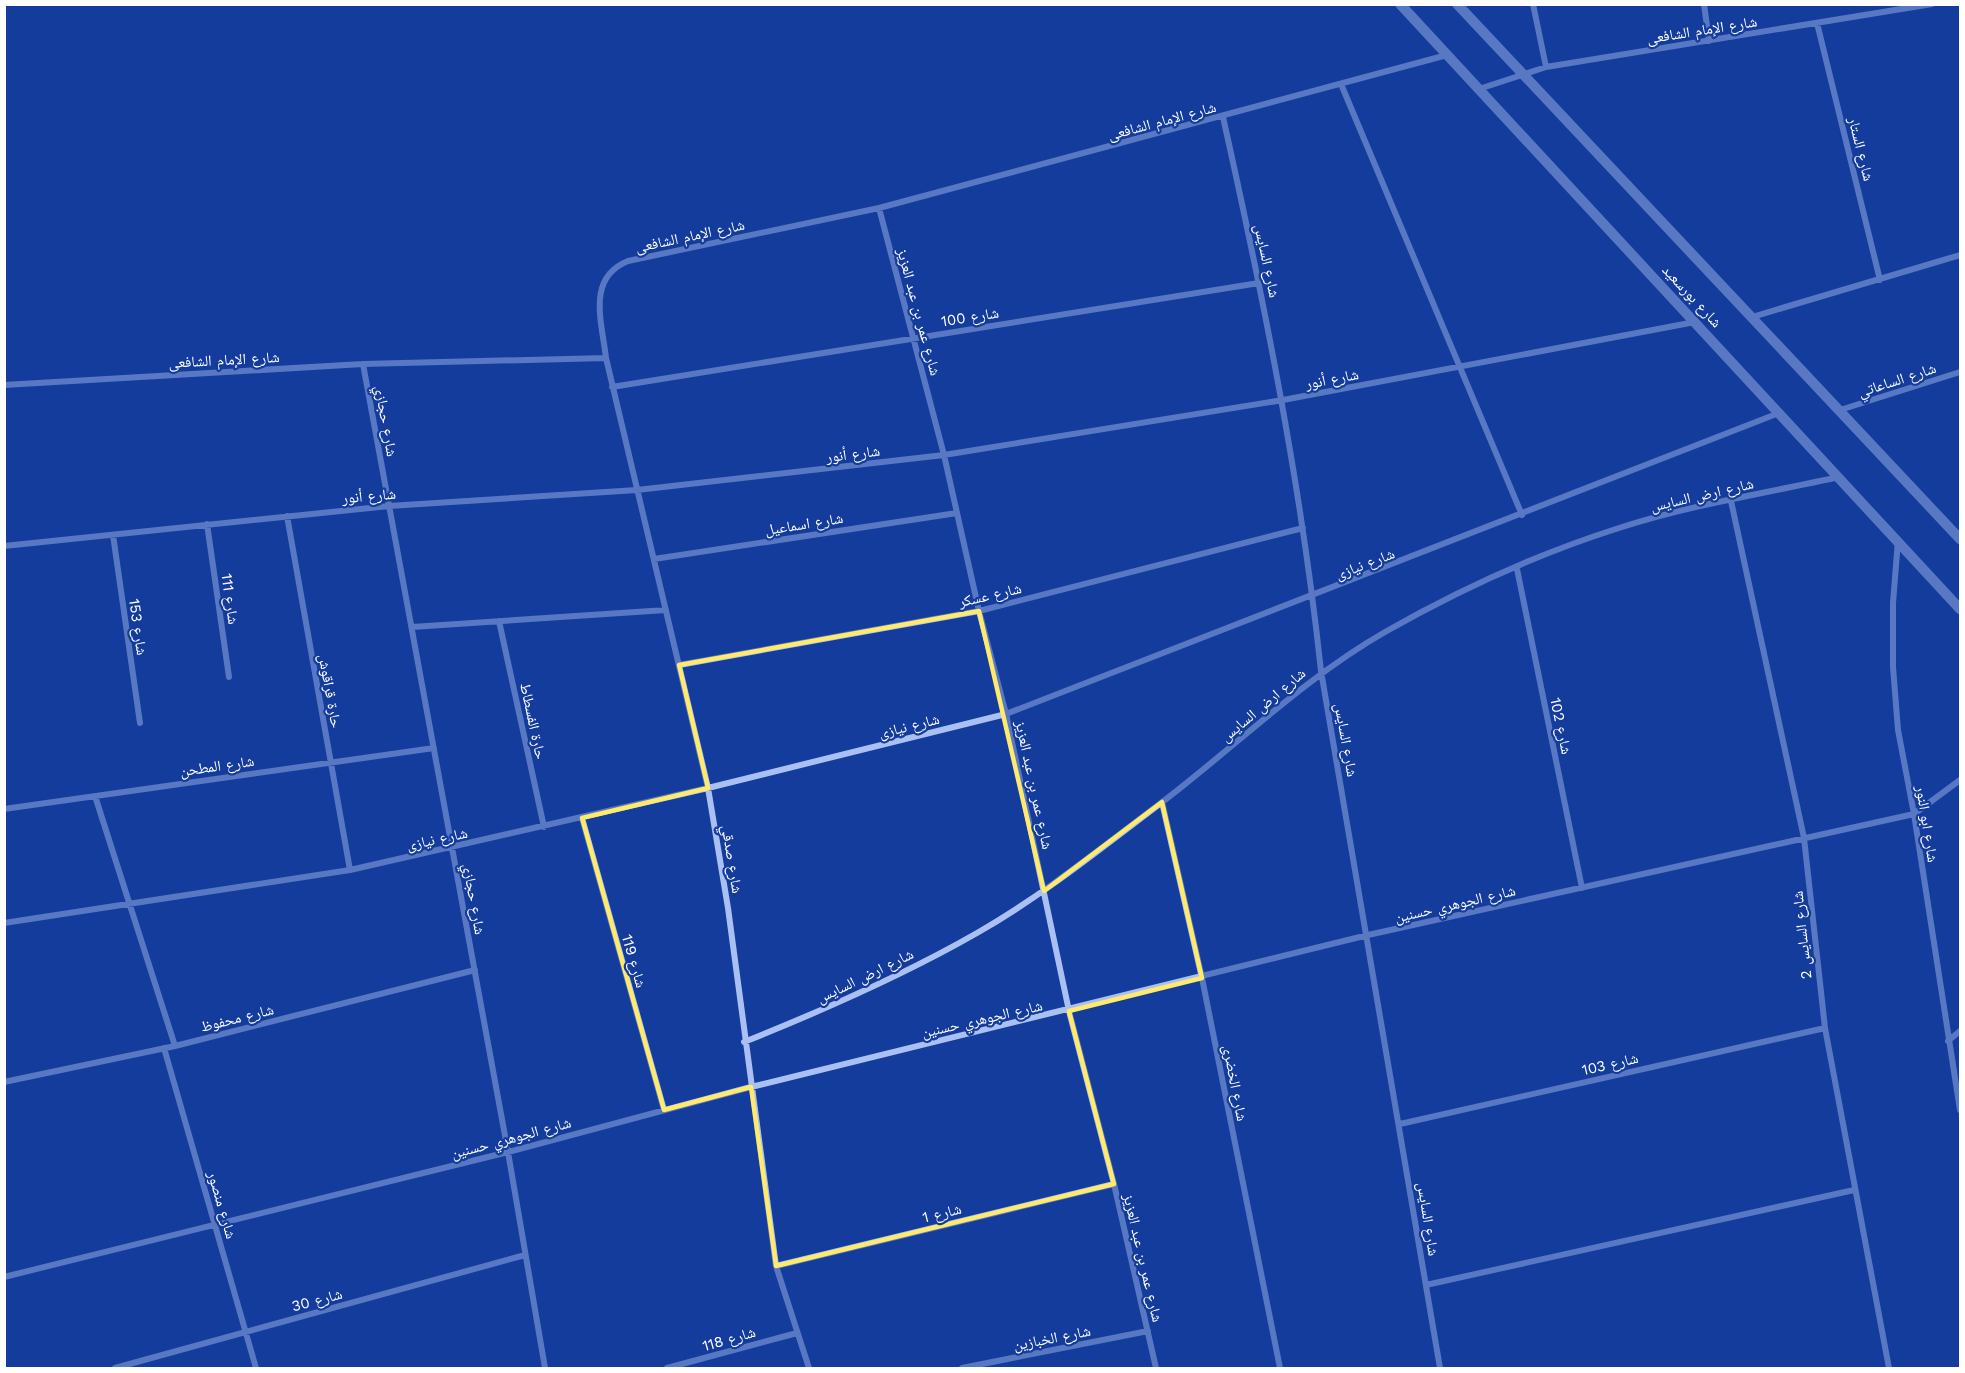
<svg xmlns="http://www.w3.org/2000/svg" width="1965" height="1373" font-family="'Work Sans','Noto Naskh Arabic',sans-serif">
  <rect width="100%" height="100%" fill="#143c9c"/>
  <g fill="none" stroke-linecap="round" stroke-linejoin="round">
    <path stroke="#aac0f3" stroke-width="6" d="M1533 4 1546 67
      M1704 4 1709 41
      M1817 23 1880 280
      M1341 84 1522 515
      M1479 89 1546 67 1932 4
      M1223 117C1264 301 1301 484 1321 671L1440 1368
      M879 208 944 455 979 611 1006 714 1069 1011 1114 1184 1156 1368
      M1752 317 1960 255
      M606 358 708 788 728 908 776 1266 809 1368
      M363 364 508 1152 545 1368
      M4 385 363 364 606 358C602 322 586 278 628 261L879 208 1447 55
      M612 387 1259 283
      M1840 410 1960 372
      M1731 501 1804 838 1825 1028 1889 1368
      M287 516 350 870
      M207 524 229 677
      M113 535 140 723
      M1898 540 1893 603V667L1898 730 1914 814 1960 1110
      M4 546 389 506 637 490 944 455 1283 400 1695 322
      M654 559 957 513
      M1517 569 1582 888
      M499 621 544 827
      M412 627 666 610
      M679 665 979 611 1303 528
      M95 796 175 1046
      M1162 802 1202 978 1280 1368
      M4 809 434 748
      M582 818 664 1110
      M4 923 350 870 708 788 1006 714 1779 413
      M1948 1041 1960 1031
      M744 1042C824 1010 902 976 977 933 1042 896 1101 848 1161 803 1236 746 1303 679 1385 632 1457 591 1540 553 1619 528 1690 505 1766 493 1839 477
      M164 1048 256 1368
      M4 1082 175 1046 475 970
      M1400 1124 1825 1028
      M776 1266 1114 1184
      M4 1277 508 1152 751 1087 1368 935 1914 814 1960 780
      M1426 1285 1854 1190
      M115 1368 525 1255
      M667 1368 797 1333
      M962 1368 1148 1331"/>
    <path stroke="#aac0f3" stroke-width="10" d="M1400 4 1960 609
      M1457 4 1960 539"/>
  </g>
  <path d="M0 0H1965V1373H0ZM979 611 1044 891 1162 802 1202 978 1069 1011 1114 1184 776 1266 751 1087 664 1110 582 818 708 788 679 665Z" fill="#143c9c" fill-opacity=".55" fill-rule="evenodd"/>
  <path fill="none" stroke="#ffea6c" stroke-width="4.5" stroke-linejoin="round" d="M979 611 1044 891 1162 802 1202 978 1069 1011 1114 1184 776 1266 751 1087 664 1110 582 818 708 788 679 665Z"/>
  <g text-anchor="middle" stroke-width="4.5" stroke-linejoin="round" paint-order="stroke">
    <g font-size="15" fill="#fff" stroke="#143c9c">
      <text transform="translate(1702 30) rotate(-9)" y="5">شارع الإمام الشافعى</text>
      <text transform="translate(1162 121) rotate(-15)" y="5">شارع الإمام الشافعى</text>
      <text transform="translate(1861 149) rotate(76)" y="5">شارع الستار</text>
      <text transform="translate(690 236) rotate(-12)" y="5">شارع الإمام الشافعى</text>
      <text transform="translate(1267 261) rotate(78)" y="5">شارع السايس</text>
      <text transform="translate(1692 296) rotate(47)" y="5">شارع بورسعيد</text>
      <text transform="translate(919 312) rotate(75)" y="5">شارع عمر بن عبد العزيز</text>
      <text transform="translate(970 317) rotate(-9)" y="5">شارع 100</text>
      <text transform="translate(224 360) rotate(-3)" y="5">شارع الإمام الشافعى</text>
      <text transform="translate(1332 379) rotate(-11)" y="5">شارع أنور</text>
      <text transform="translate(1897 380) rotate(-18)" y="5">شارع الساعاتي</text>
      <text transform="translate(386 421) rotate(80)" y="5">شارع حجازي</text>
      <text transform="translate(853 454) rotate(-7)" y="5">شارع أنور</text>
      <text transform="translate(1702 495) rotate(-13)" y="5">شارع ارض السايس</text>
      <text transform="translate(369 496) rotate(-5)" y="5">شارع أنور</text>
      <text transform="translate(804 524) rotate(-9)" y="5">شارع اسماعيل</text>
      <text transform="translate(1365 564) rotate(-21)" y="5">شارع نيازى</text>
      <text transform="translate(990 595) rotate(-13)" y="5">شارع عسكر</text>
      <text transform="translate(230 599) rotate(82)" y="5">شارع 111</text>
      <text transform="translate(138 627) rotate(82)" y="5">شارع 153</text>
      <text transform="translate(330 691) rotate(80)" y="5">حارة قراقوش</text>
      <text transform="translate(1263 705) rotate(-40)" y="5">شارع ارض السايس</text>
      <text transform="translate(533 721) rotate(78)" y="5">حارة الفسطاط</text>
      <text transform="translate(909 726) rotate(-14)" y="5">شارع نيازى</text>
      <text transform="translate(1561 726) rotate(78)" y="5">شارع 102</text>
      <text transform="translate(1346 740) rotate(80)" y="5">شارع السايس</text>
      <text transform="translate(217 766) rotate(-8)" y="5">شارع المطحن</text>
      <text transform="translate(1034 785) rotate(78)" y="5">شارع عمر بن عبد العزيز</text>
      <text transform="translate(1927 824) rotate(81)" y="5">شارع ابو النور</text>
      <text transform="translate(437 839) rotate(-12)" y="5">شارع نيازى</text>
      <text transform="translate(732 859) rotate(81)" y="5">شارع صدقي</text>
      <text transform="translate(474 899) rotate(80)" y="5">شارع حجازي</text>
      <text transform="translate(1455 904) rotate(-13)" y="5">شارع الجوهري حسنين</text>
      <text transform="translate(1802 935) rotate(-96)" y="5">شارع السايس 2</text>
      <text transform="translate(634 961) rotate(74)" y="5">شارع 119</text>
      <text transform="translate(865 976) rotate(-26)" y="5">شارع ارض السايس</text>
      <text transform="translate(237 1018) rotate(-14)" y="5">شارع محفوظ</text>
      <text transform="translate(982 1019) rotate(-13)" y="5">شارع الجوهري حسنين</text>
      <text transform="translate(1610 1064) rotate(-13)" y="5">شارع 103</text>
      <text transform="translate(1235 1083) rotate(79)" y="5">شارع الخضرى</text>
      <text transform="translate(511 1138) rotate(-15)" y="5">شارع الجوهري حسنين</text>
      <text transform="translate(222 1205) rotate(74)" y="5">شارع منصور</text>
      <text transform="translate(942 1213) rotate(-14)" y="5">شارع 1</text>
      <text transform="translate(1428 1219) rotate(81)" y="5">شارع السايس</text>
      <text transform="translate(1143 1258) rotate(77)" y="5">شارع عمر بن عبد العزيز</text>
      <text transform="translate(317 1300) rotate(-15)" y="5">شارع 30</text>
      <text transform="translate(1052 1338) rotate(-11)" y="5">شارع الخبازين</text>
      <text transform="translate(729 1339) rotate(-16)" y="5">شارع 118</text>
    </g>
  </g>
  <rect width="1965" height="1373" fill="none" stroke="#ffffff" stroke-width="12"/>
</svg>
